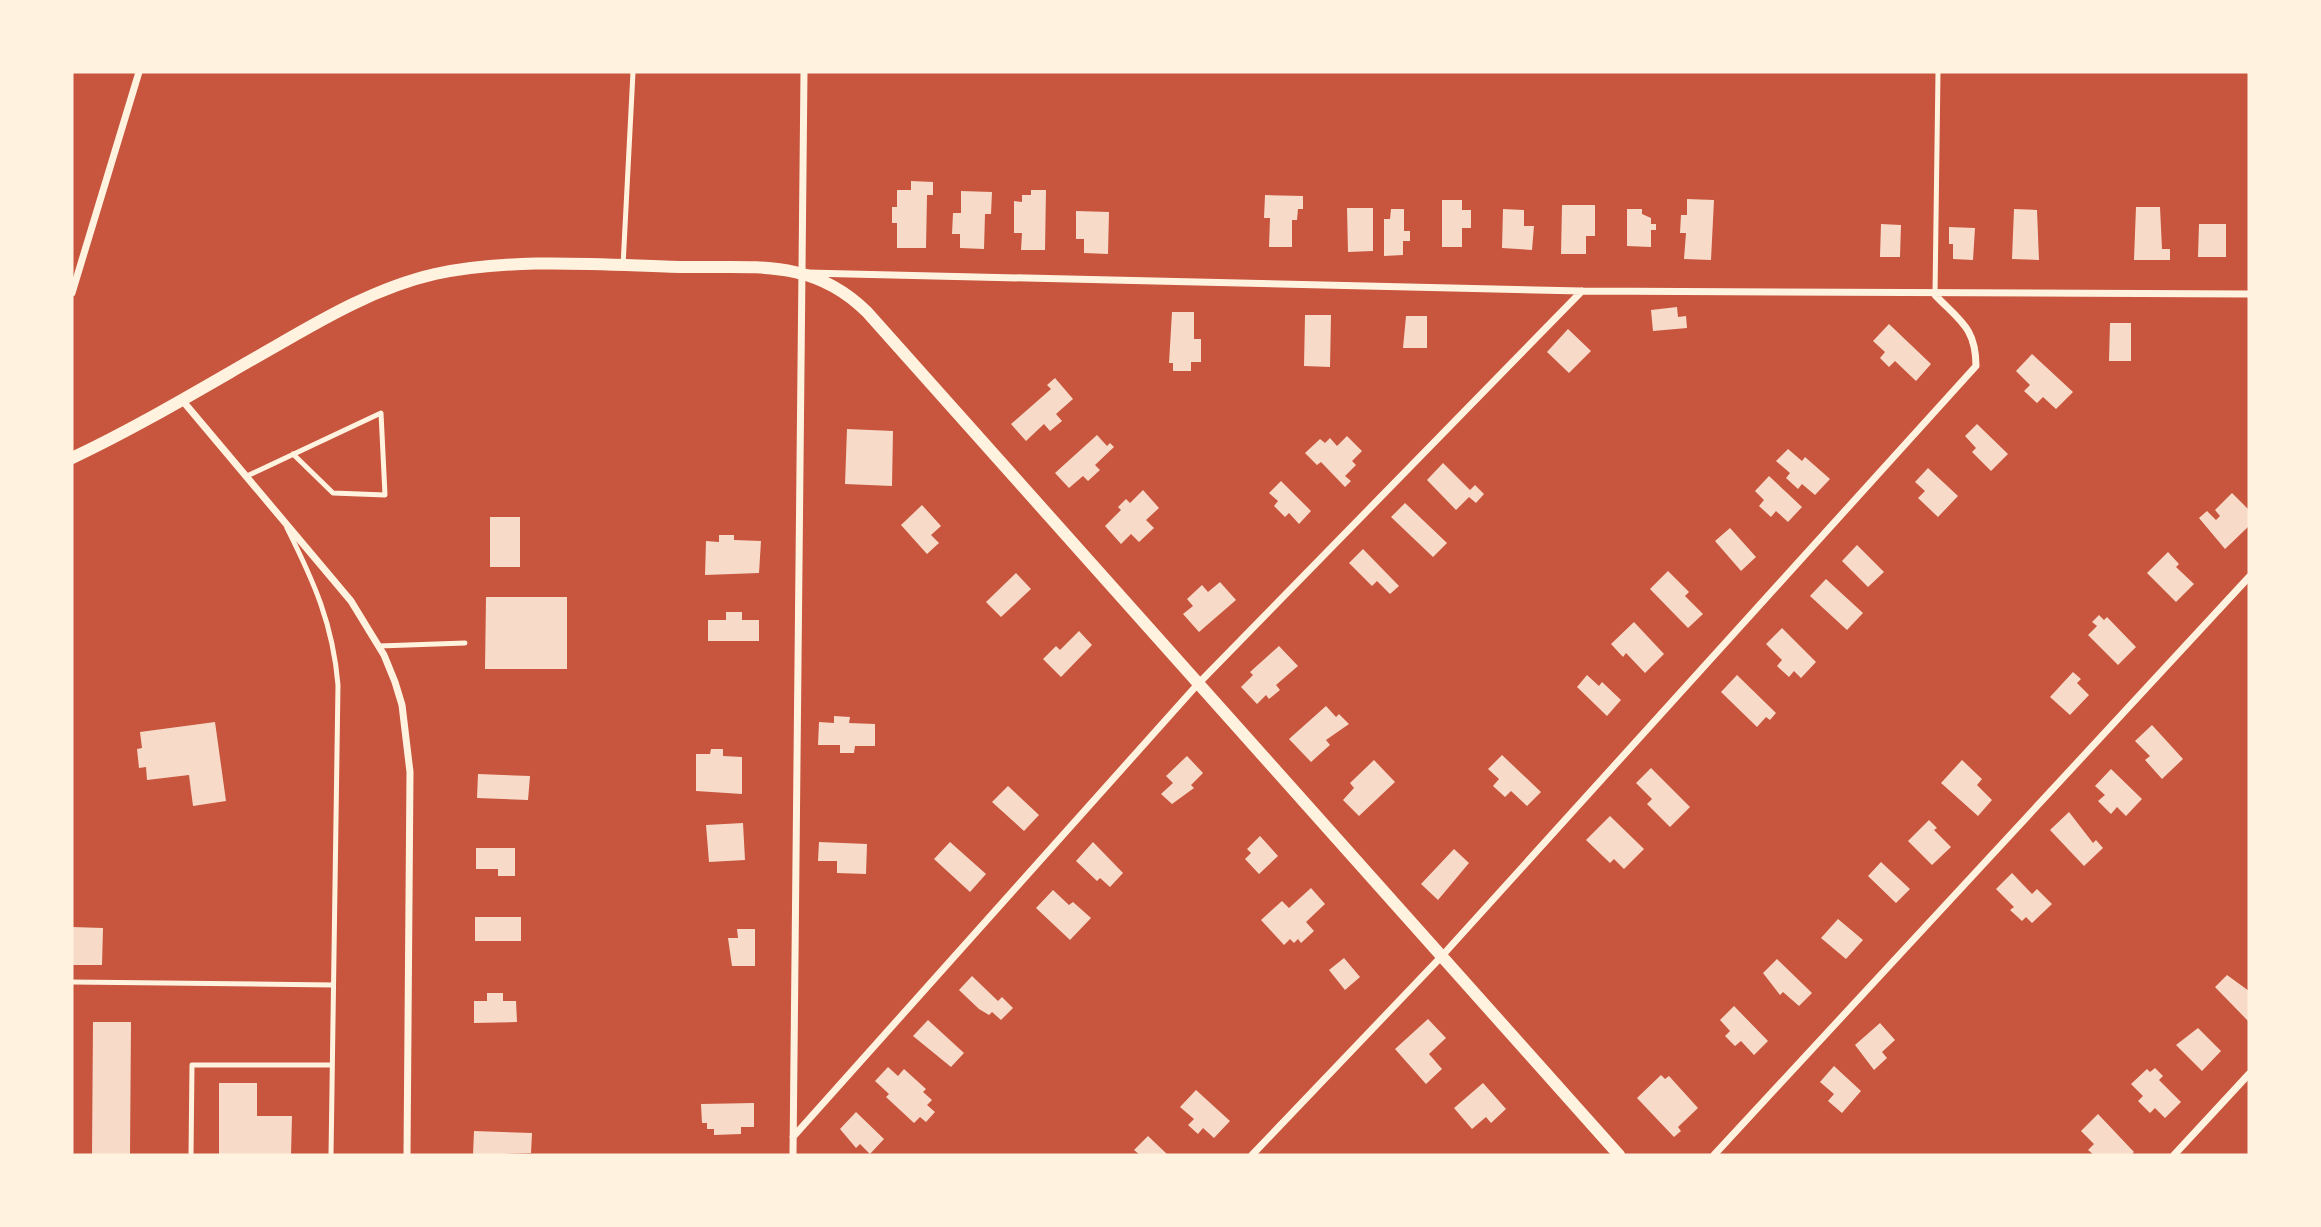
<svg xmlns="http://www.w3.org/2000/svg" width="2321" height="1227" font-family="Raleway,sans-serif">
  <rect width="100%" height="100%" fill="#c8553d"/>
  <path fill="#f7dbc8" d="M911 181 933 182V195H927L926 248H897V223H892V207H897V190H911Z
    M1031 190H1046L1045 250H1021L1022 233H1014V201L1022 202V195H1031Z
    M961 191 992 192 991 214H985L984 249 960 248V234H952L953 213H961Z
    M1265 195 1303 196V209H1298L1297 220H1292V247H1269L1270 218H1264Z
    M1687 199 1714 200 1711 260 1684 259 1686 233H1680L1681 215H1687Z
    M1442 200H1462V210H1471V228H1462V247H1442Z
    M1562 205H1595V236H1586V254H1561Z
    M2136 207H2160L2162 249H2170V260H2134Z
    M1347 208H1373V251L1348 252Z
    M1391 209H1404V231H1410V241H1403V255L1384 256V219H1390Z
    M1503 209 1524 210V226H1534L1532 250 1502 248Z
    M1627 209H1642V214L1651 218V224H1656V230H1651V247L1627 246Z
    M2014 209 2037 210 2039 260 2012 259Z
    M1076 211 1109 212 1108 254 1084 253V239H1076Z
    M1881 224 1901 225 1900 257H1880Z
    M2199 224H2226V257H2198Z
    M1949 227 1975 228 1973 260 1953 259V244H1949Z
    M1677 307 1678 317 1686 316 1687 328 1653 331 1651 310Z
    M1172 312H1194V339H1201V362H1191V371H1173V363H1169Z
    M1305 315H1331L1330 367 1304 366Z
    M1406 316H1427V348H1403Z
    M2110 323H2131V361H2109Z
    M1889 324 1931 364 1916 381 1895 361 1889 367 1880 358 1885 352 1873 341Z
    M1568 329 1591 351 1569 373 1547 352Z
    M2032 354 2073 392 2056 409 2043 397 2037 403 2024 391 2030 385 2016 371Z
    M1055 378 1073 399 1056 414 1062 421 1050 431 1044 424 1026 441 1011 424 1051 389 1047 385Z
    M1977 424 2008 454 1991 471 1972 452 1976 448 1965 436Z
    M847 429 893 431 892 486 845 484Z
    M1097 435 1107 446 1110 443 1114 447 1095 465 1100 470 1088 481 1083 476 1069 488 1055 473Z
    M1347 436 1362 451 1352 461 1356 465 1345 476 1351 481 1345 487 1321 462 1317 465 1305 453 1320 439 1325 443 1330 438 1337 446Z
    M1788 449 1802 461 1805 457 1830 479 1815 495 1802 484 1798 489 1786 478 1790 473 1776 461Z
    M1443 463 1470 490 1475 485 1484 494 1476 503 1469 497 1456 510 1427 480Z
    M1928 468 1958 496 1938 517 1918 498 1925 491 1915 482Z
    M1769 476 1802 507 1788 522 1776 511 1771 517 1759 506 1764 500 1755 491Z
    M1281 481 1311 511 1299 524 1289 513 1285 517 1274 506 1278 501 1269 493Z
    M1143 490 1159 508 1146 520 1154 528 1139 542 1131 534 1121 544 1105 526 1121 510 1118 507 1126 499 1130 503Z
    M2232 493 2248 509 2249 526 2225 549 2199 518 2207 511 2216 520 2220 516 2215 510Z
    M1405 503 1447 543 1433 557 1391 517Z
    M922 505 941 526 931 535 939 543 927 554 901 525Z
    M490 517H520V567H490Z
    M1730 528 1756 557 1741 571 1715 541Z
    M719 535H734V540L761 541 759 573 705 575 706 541 719 542Z
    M1857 545 1884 572 1868 587 1842 561Z
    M1363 549 1399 586 1390 594 1377 581 1372 586 1349 563Z
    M2168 552 2179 564 2176 567 2194 584 2176 602 2147 573Z
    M1668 571 1689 592 1685 596 1703 614 1688 628 1650 589Z
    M1016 573 1031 589 1001 617 986 602Z
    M1826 579 1863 613 1847 630 1810 596Z
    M1220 582 1236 600 1199 632 1183 614 1193 606 1187 599 1202 585 1208 592Z
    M486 597H567V669H485Z
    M726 612H742V620H759V641H708V620H726Z
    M2099 615 2104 620 2107 617 2136 647 2118 665 2088 635 2097 626 2092 622Z
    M1634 622 1664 654 1645 673 1626 653 1623 657 1611 644Z
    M1782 628 1816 662 1801 678 1794 671 1789 677 1777 666 1782 660 1766 644Z
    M1079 631 1092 645 1061 677 1043 659 1056 646 1060 650Z
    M1279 646 1298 666 1276 685 1280 690 1269 699 1266 695 1257 704 1241 687 1253 675 1250 672Z
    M2073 672 2081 679 2077 683 2089 695 2070 715 2050 697Z
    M1587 675 1599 686 1602 682 1621 700 1607 716 1577 687Z
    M1737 675 1776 713 1770 720 1766 717 1757 727 1721 692Z
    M1326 706 1336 717 1339 714 1349 724 1326 740 1330 745 1311 762 1289 739Z
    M834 716 850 717 849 723 875 724V746H855L854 753H840V745H818L819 722 834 723Z
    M215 722 226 801 193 806 189 775 147 780 146 767 139 768 137 749 142 748 140 732Z
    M2152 725 2183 759 2162 779 2145 760 2150 756 2135 741Z
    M711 749H723V756L742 757V794L696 791V754H710Z
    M1502 755 1541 792 1527 806 1511 791 1505 797 1493 786 1499 779 1488 769Z
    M1187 756 1203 773 1191 785 1194 788 1172 804 1161 794 1173 783 1166 776Z
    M1374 760 1395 782 1359 816 1343 800 1354 788 1350 783Z
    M1962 760 1982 779 1977 785 1992 800 1978 816 1941 783Z
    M1651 768 1690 807 1670 827 1647 804 1652 799 1636 783Z
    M2111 769 2142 799 2126 816 2117 807 2111 814 2098 801 2105 795 2095 786Z
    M478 774 530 776 528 800 477 798Z
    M1008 786 1039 815 1024 831 992 802Z
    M2069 812 2093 843 2096 840 2103 848 2084 866 2050 830Z
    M1610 816 1644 849 1624 869 1614 859 1610 863 1586 840Z
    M1929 820 1937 828 1934 830 1951 847 1932 865 1908 841Z
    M743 823 745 860 709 862 706 825Z
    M1260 836 1278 856 1259 874 1245 859 1251 853 1247 849Z
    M819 842 867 844 866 874 837 873V861H818Z
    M950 842 986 874 970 892 934 859Z
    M1093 842 1123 873 1110 887 1100 878 1097 881 1076 861Z
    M476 848H515V876H498V869H476Z
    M1454 849 1469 863 1438 900 1421 884Z
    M1881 862 1910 889 1896 903 1868 876Z
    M2012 873 2032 894 2037 889 2052 904 2032 923 2026 917 2022 921 2010 910 2014 907 1996 889Z
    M1311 888 1325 904 1306 922 1314 931 1301 943 1298 939 1294 943 1290 939 1284 945 1261 920 1282 901 1289 908Z
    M1053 890 1069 905 1073 902 1091 918 1070 940 1036 908Z
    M475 917H521V941H475Z
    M1838 919 1863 940 1846 959 1821 938Z
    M72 927 103 928 102 965H72Z
    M737 929H755V966H732L728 938H738Z
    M1344 958 1360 977 1345 990 1329 970Z
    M1777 959 1812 993 1799 1006 1783 992 1780 995 1763 973Z
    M2227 975 2249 991V1022L2215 987Z
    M972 976 998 1001 1002 997 1013 1008 1001 1020 992 1012 989 1015 979 1009 959 990Z
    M487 993H503V1001H516L517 1022 474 1023V1001H487Z
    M1734 1006 1768 1041 1754 1055 1741 1041 1735 1046 1725 1036 1730 1031 1720 1020Z
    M1428 1019 1446 1038 1429 1054 1442 1069 1426 1084 1395 1049Z
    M928 1020 964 1053 951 1067 913 1036Z
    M93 1022H131L130 1155H92Z
    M1880 1023 1895 1040 1882 1052 1887 1058 1874 1070 1855 1045Z
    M2198 1028 2221 1051 2202 1071 2176 1045Z
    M1834 1066 1861 1091 1842 1113 1828 1101 1834 1094 1820 1082Z
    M888 1067 898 1076 904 1069 926 1089 923 1092 932 1100 927 1105 935 1112 926 1122 920 1117 914 1123 886 1097 889 1094 875 1081Z
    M2155 1068 2163 1076 2159 1080 2181 1102 2165 1118 2155 1108 2150 1113 2138 1101 2143 1096 2131 1084 2147 1069 2150 1072Z
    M1661 1075 1665 1079 1669 1076 1698 1108 1678 1127 1681 1131 1674 1137 1637 1098Z
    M219 1083H257V1116H292L291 1155H219Z
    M1483 1083 1506 1109 1491 1123 1486 1117 1472 1129 1454 1108Z
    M1196 1090 1230 1121 1214 1138 1203 1128 1198 1134 1188 1125 1194 1119 1180 1107Z
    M754 1103V1127H741V1134L714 1135V1129H707V1123H702L701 1104Z
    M856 1112 884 1139 870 1154 860 1144 856 1148 840 1129Z
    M2098 1114 2134 1152 2131 1155H2094L2088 1150 2094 1144 2081 1131Z
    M474 1131 532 1133 531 1153 473 1155Z
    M1148 1136 1168 1155H1140L1134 1150Z"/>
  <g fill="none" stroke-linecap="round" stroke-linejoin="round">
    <path stroke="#fff3e0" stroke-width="5" d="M623 266 633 72
      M1935 295 1938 72
      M247 476 381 413 385 495 333 493 293 454
      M287 528C314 582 333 624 338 685L331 1155
      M379 646 465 643
      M72 982 333 985
      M191 1155 192 1065H332"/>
    <path stroke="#fff3e0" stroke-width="7" d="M808 273 1582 291 2249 294
      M72 293 139 72
      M182 400 351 601 384 655 395 682 402 705 410 772 407 1155
      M793 1137 1197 685 1582 291
      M793 1155 804 72
      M1252 1155 1441 957 1976 366C1976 328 1960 321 1935 295
      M1714 1155 2249 577
      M2174 1155 2249 1074"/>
    <path stroke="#fff3e0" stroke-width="12" d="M72 458C142 425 209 384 276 346 326 317 378 287 435 274 513 257 604 265 684 267 755 268 813 258 867 312L1619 1155"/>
  </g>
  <rect width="2321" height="1227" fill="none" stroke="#fff3e0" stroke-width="147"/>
</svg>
